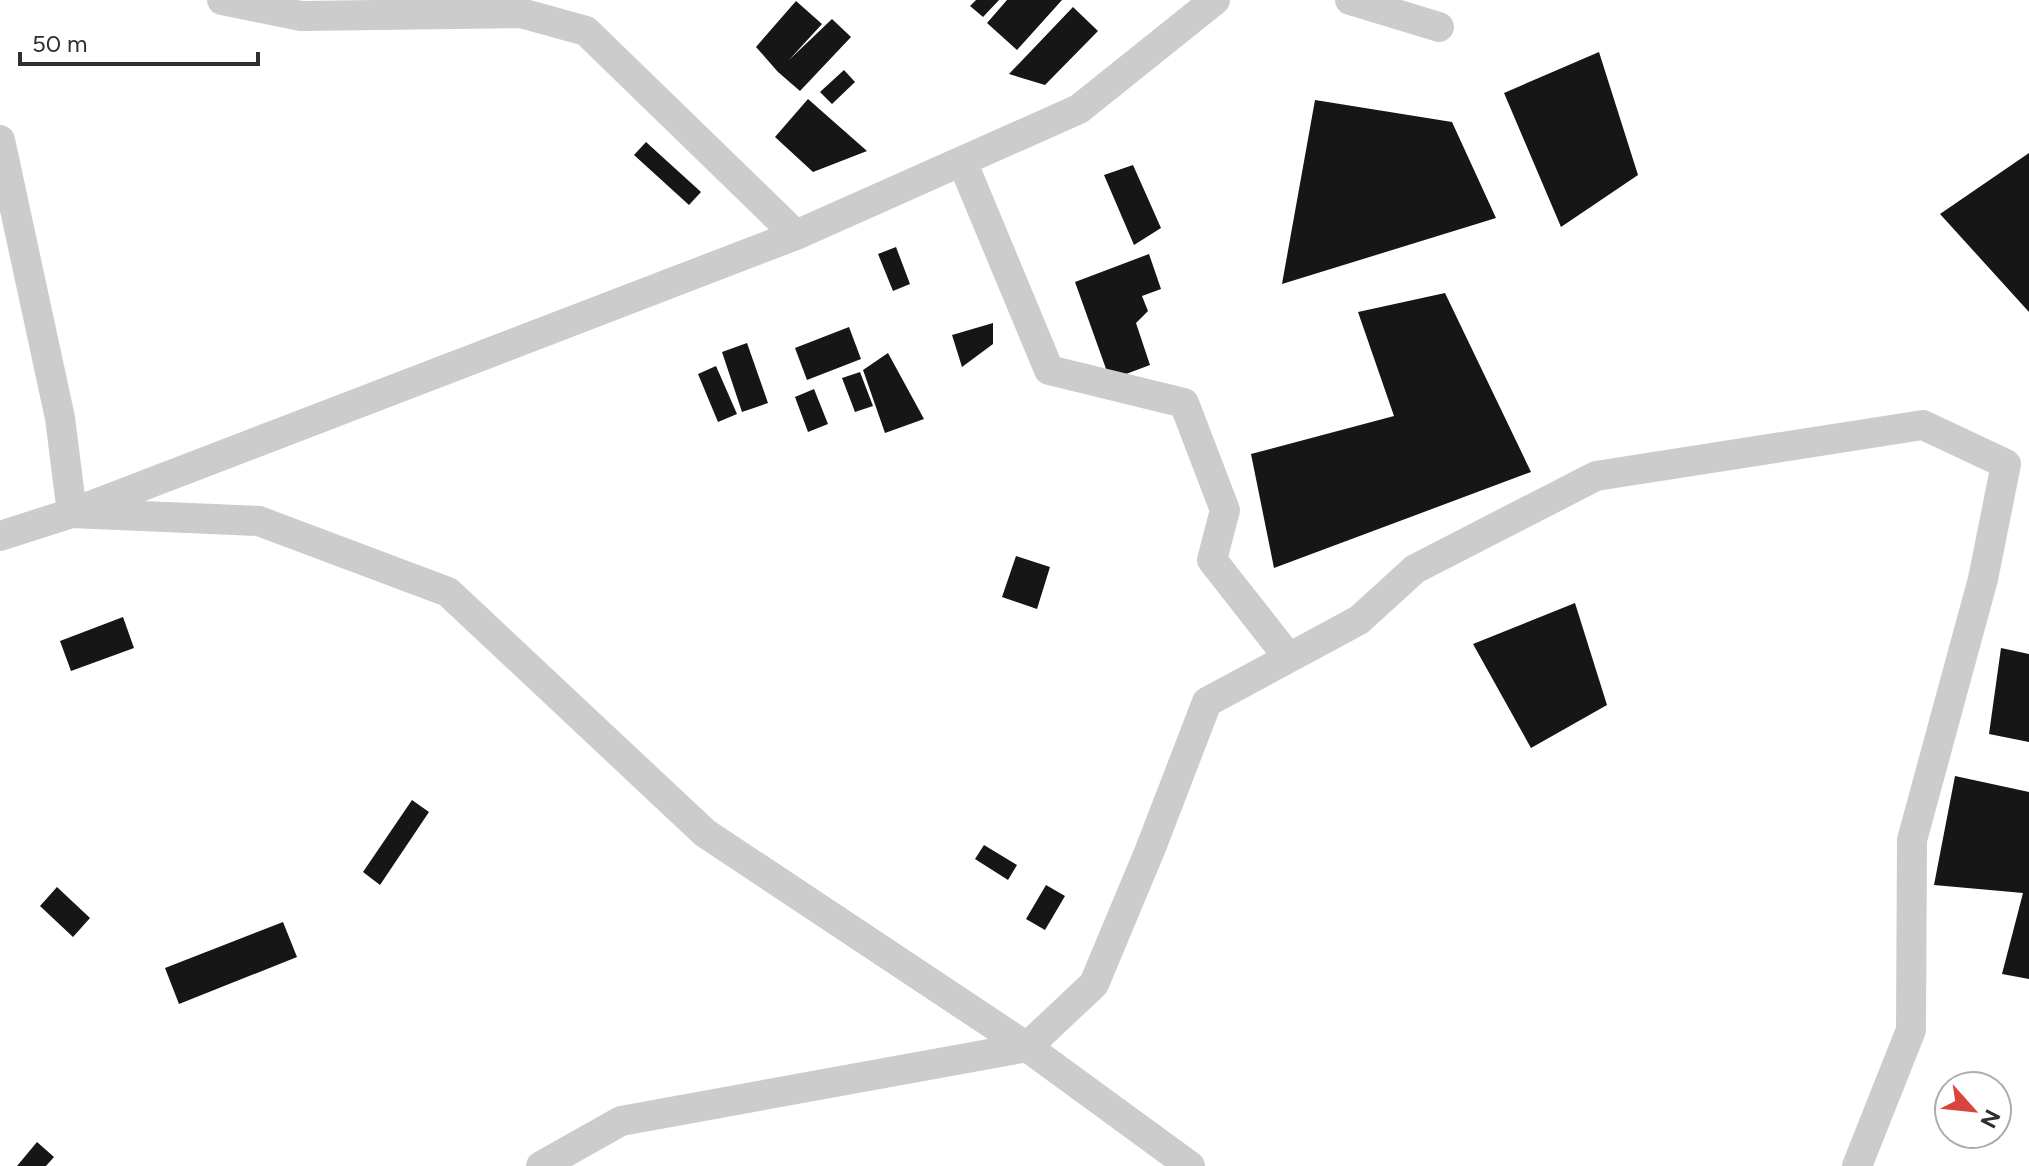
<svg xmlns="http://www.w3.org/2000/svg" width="2029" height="1166" font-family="Figtree,sans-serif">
  <rect width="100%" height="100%" fill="#fff"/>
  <path fill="#161616" d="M976 0H999L983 17 970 6Z
    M1007 0H1062L1017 50 987 23Z
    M796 1 822 24 789 60 832 19 851 37 800 91 778 72 756 47Z
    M1073 7 1098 31 1045 85 1009 74Z
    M1599 52 1638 175 1561 227 1504 93Z
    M844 70 855 82 832 104 820 92Z
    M808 99 867 151 813 172 775 137Z
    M1315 100 1452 122 1496 218 1282 284Z
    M646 142 701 192 689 205 634 155Z
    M2029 153V312L1940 214Z
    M1133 165 1161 228 1134 245 1104 175Z
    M896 247 910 284 893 291 878 254Z
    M1149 254 1161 289 1142 296 1148 311 1136 323 1150 365 1110 380 1075 282Z
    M1445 293 1531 472 1274 568 1251 454 1394 416 1358 312Z
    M993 323V344L962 367 952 335Z
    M849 327 861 359 807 380 795 348Z
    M747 343 768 403 742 412 722 352Z
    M888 353 924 419 885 433 863 370Z
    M716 366 737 414 718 422 698 374Z
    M860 372 873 406 855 412 842 378Z
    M814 389 828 424 808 432 795 397Z
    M1016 556 1050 567 1037 609 1002 597Z
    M1575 603 1607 705 1531 748 1473 644Z
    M123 617 134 648 71 671 60 641Z
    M2001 648 2029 654V742L1989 734Z
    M1955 776 2029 792V979L2002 974 2023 893 1934 885Z
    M412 800 429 812 380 885 363 872Z
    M984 845 1017 865 1008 880 975 859Z
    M1046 885 1065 896 1045 930 1026 919Z
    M57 887 90 918 73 937 40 906Z
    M283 922 297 957 179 1004 165 968Z
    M37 1142 54 1157 46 1166H17Z"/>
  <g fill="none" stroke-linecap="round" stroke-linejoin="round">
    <path stroke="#ccc" stroke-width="30" d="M222 0 301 16 521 13 586 31 796 235
      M1350 0 1439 27
      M0 140 60 418 72 513 796 235 1079 109 1215 0
      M962 161 1049 370 1184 403 1225 510 1212 560 1289 658
      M0 536 72 513 259 521 448 592 705 833 1027 1047 1190 1166
      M541 1166 621 1121 1027 1047 1094 984 1150 850 1207 702 1359 620 1415 569 1596 476 1923 425 2006 464 1983 579 1912 840 1911 1030 1857 1166"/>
  </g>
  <g transform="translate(1973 1110) rotate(117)"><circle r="38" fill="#ffffff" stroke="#acacac" stroke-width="2"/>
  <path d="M0-6L14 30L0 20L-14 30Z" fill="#d8453f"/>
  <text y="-12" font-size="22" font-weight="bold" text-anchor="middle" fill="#2f2f2f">N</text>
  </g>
  <path d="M20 52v12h238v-12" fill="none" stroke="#2f2f2f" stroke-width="4"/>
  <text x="32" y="52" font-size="24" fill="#2f2f2f" stroke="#ffffff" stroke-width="6" paint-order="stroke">50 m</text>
</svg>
